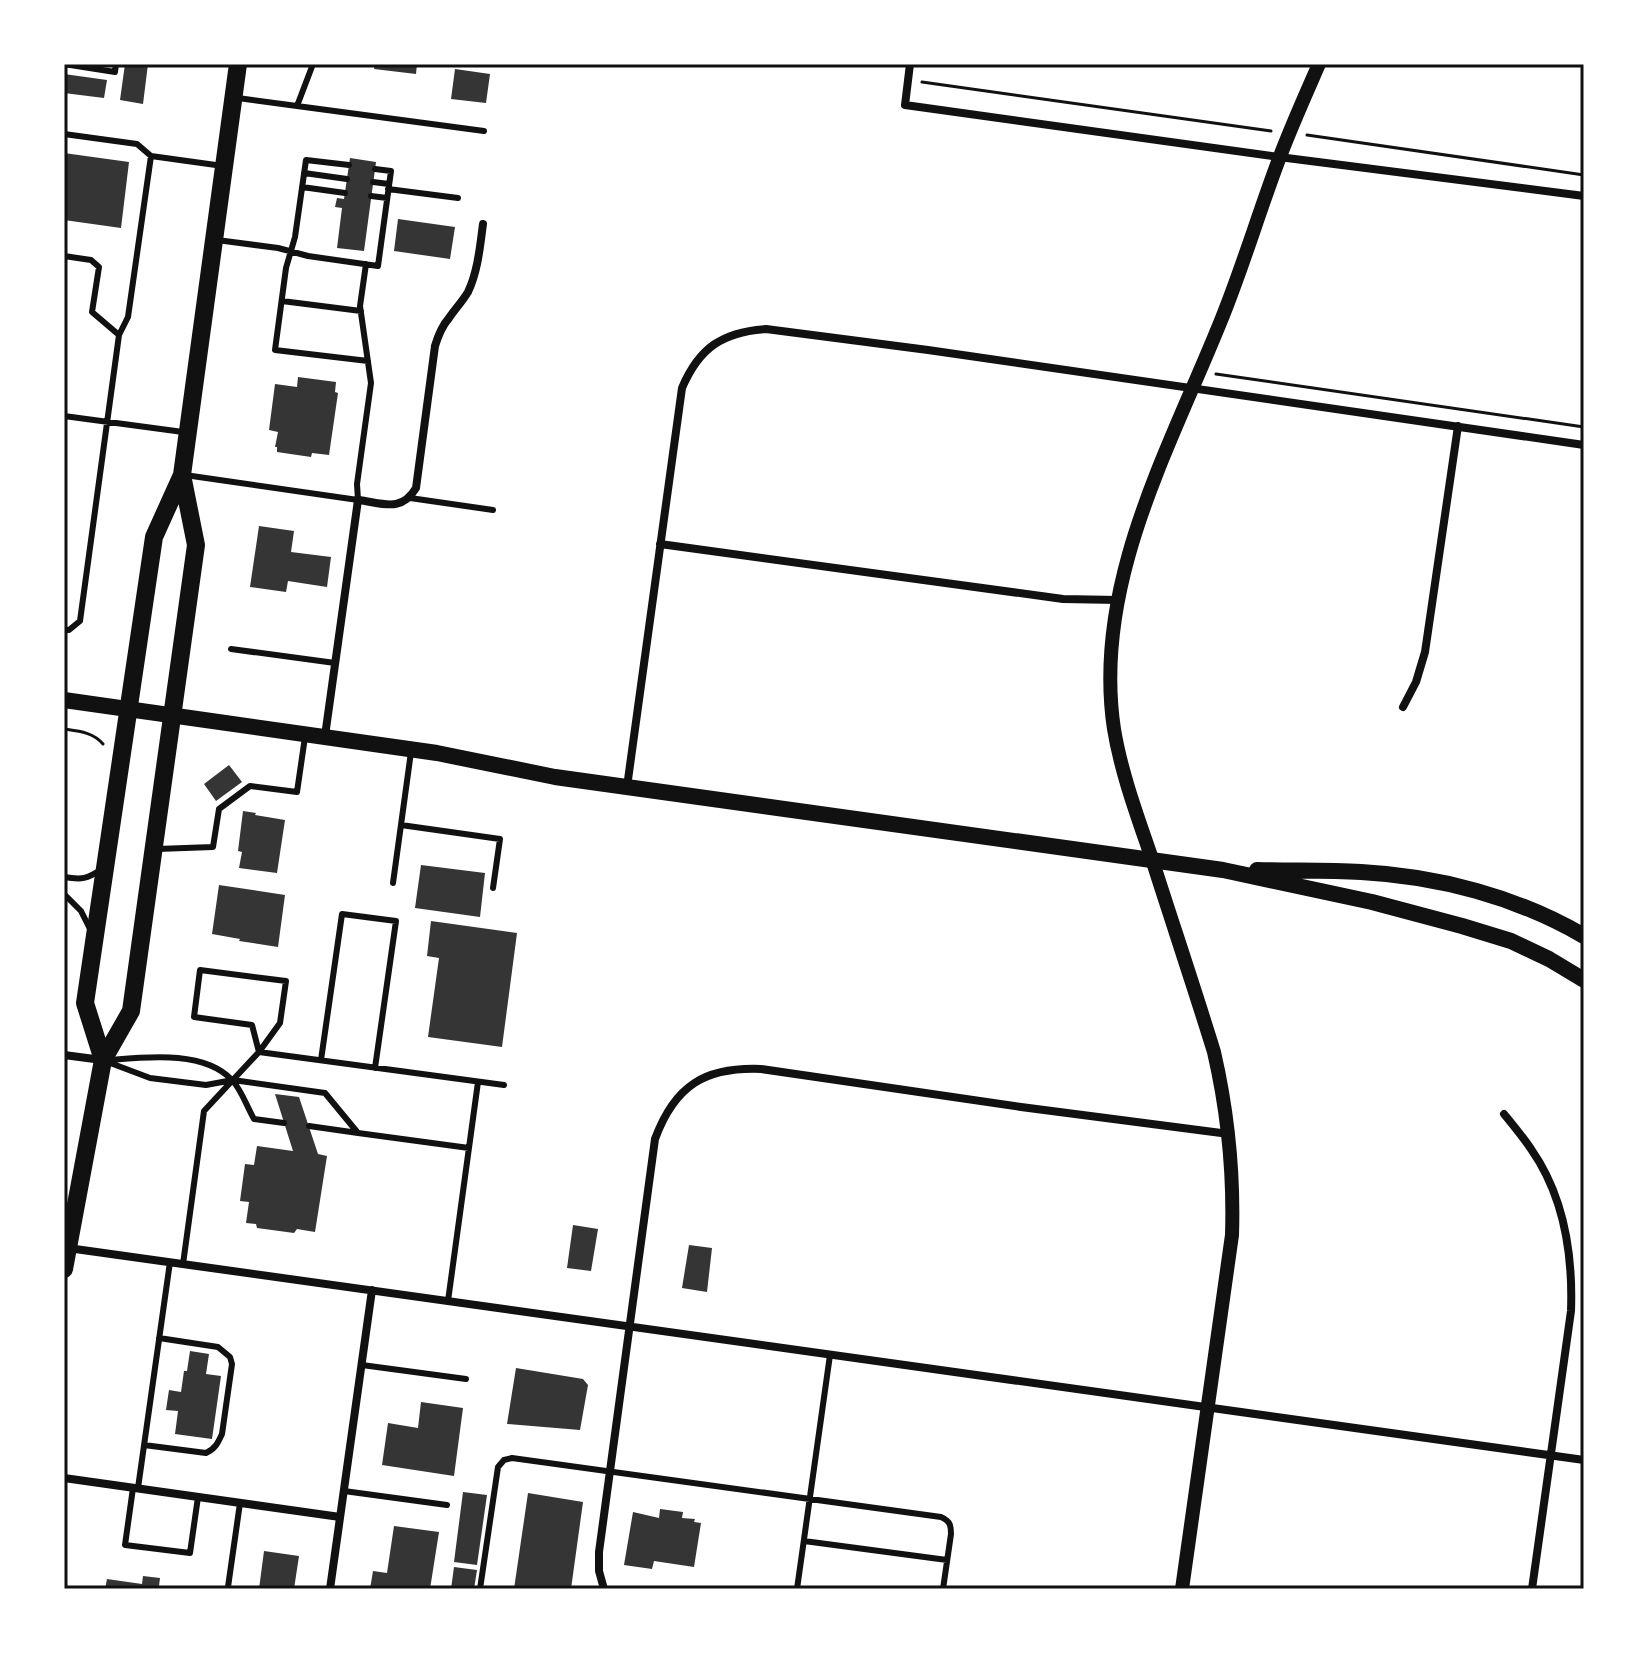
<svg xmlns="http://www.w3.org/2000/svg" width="1648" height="1653" font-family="'PT Sans',sans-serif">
  <rect width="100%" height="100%" fill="#fff"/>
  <path fill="#353535" d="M125 64H148L143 104 120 100Z
    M375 64H417L416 74 374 69Z
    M455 69 490 74 486 103 451 99Z
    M64 74 107 80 104 98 64 93Z
    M64 153 129 162 121 228 64 220Z
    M350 158 376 162 364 251 337 248 342 208 335 207 337 198 344 199Z
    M398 219 455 227 450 259 394 251Z
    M298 377 336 382 335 392 338 393 329 455 312 453 311 457 277 452V447H275L278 432 269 430 275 384 297 387Z
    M259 526 294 531 291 552 331 557 327 587 288 581 286 592 250 587Z
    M229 765 242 782 216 801 204 784Z
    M243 811 256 813 255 815 285 820 277 873 239 868 242 852 238 851Z
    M421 865 485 873 480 917 415 908Z
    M219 885 285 895 278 947 239 941 240 939 212 934Z
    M431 921 517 933 502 1047 428 1037 439 958 427 956Z
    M275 1094 299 1097 318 1154 327 1156 315 1232 297 1229 294 1233 257 1228 256 1224 246 1223 249 1202 240 1201 245 1164 254 1165 257 1146 293 1151Z
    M573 1225 598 1229 591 1271 567 1268Z
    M689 1245 712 1248 707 1292 682 1288Z
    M190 1351 209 1354 206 1374 221 1376 212 1439 175 1434 178 1411 166 1410 169 1390 181 1392 184 1371H187Z
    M516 1368 583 1379 588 1385 580 1430 507 1424Z
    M421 1402 463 1408 454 1476 382 1465 388 1423 418 1428Z
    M463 1492 487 1495 477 1565 454 1562Z
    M528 1493 583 1502 571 1589H514Z
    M660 1509 683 1512 682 1518 695 1519 694 1522 701 1523 694 1567 654 1561 652 1569 624 1565 633 1512 659 1518Z
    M394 1526 439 1532 430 1589H370L373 1571 387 1573Z
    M264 1551 299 1556 294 1589H259Z
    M454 1567 477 1570 474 1589H451Z
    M143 1576 160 1578 159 1586 169 1587V1589H105L107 1579 142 1584Z"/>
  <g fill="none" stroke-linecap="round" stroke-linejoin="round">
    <path stroke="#111" stroke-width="3" d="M922 82 1271 131
      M1307 135 1584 175
      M1216 374 1584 427
      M64 729C78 731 93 732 103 744"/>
    <path stroke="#111" stroke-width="6" d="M64 64 115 72 116 64
      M238 98 297 106 313 64
      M297 106 484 131
      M64 134 137 144 151 156
      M349 165 306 160 295 237 286 268 275 350 368 361
      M304 173 347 179
      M373 182 389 184
      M302 187 345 193
      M388 189 458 198
      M371 196 387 198
      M217 240 278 248 308 256 378 266 391 171 375 169
      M64 256 91 260 99 267 92 312 119 335 80 621 69 630H64
      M282 301 361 311
      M119 335 128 317 151 156 223 166
      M64 416 183 432
      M185 475 358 500 357 484 371 383 360 306 366 264
      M410 498 493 510
      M231 649 335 663
      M401 825 500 839 493 888
      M157 849 213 847 219 809 250 786 297 792 305 737
      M64 877C82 880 87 879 102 869
      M393 883 411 752
      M64 894 81 911 90 929
      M109 1060C146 1057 204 1050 232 1080 241 1089 247 1107 254 1119L284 1123
      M321 1060 342 914 396 921 375 1068
      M105 1061 150 1078 206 1085 233 1080 325 1093 358 1133 469 1148
      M309 1126 358 1133
      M183 1264 204 1111 259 1052 280 1023 286 981 200 970 194 1017 252 1025 259 1052 504 1085
      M448 1301 478 1082
      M362 1365 466 1379
      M144 1445 206 1453C215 1449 218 1443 222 1434L232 1364 230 1357 218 1347 159 1338
      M133 1488 125 1545 190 1553 198 1497
      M138 1488 170 1262
      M344 1491 447 1505
      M804 1541 947 1560
      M228 1587 240 1503
      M480 1589 498 1467 504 1460 512 1458 941 1517C950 1521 951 1525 951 1534L943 1589
      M797 1589 830 1355"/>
    <path stroke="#111" stroke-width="8" d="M910 64 905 105 1279 157 1584 196
      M660 544 1063 599 1118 600
      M1403 707 1416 682 1425 652 1458 426
      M325 736 358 500C383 503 401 513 416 488L435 346C438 336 442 326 449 318 455 309 462 302 468 292 478 271 480 246 483 224
      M627 787 682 388C699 348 722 332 766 329L928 350 1584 445
      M64 1055 102 1060
      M1504 1114C1513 1125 1523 1137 1531 1149 1564 1196 1573 1254 1571 1311L1532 1589
      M68 1248 1584 1460
      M64 1478 340 1517
      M330 1589 372 1290
      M604 1589 599 1571V1552L655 1139C675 1085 705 1067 761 1069L1021 1107 1229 1134"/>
    <path stroke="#111" stroke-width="14" d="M1182 1589 1232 1235C1234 1172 1228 1113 1214 1052 1194 987 1172 922 1151 856 1137 815 1121 772 1114 729 1092 584 1170 448 1222 318 1243 266 1259 212 1279 159 1291 127 1305 96 1319 64"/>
    <path stroke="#111" stroke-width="16" d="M64 700 437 753 555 777 1223 870 1372 902 1462 926 1511 941 1549 959 1584 980
      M1257 870C1291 871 1327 870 1361 872 1438 876 1517 897 1584 936"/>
    <path stroke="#111" stroke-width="18" d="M103 1060 85 1003 154 537 182 475 238 64
      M64 1269 103 1060 131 1011 196 545 182 475"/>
  </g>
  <rect width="1648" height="1653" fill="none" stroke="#ffffff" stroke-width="132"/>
  <rect x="66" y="66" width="1516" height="1521" fill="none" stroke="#111" stroke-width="3"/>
</svg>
